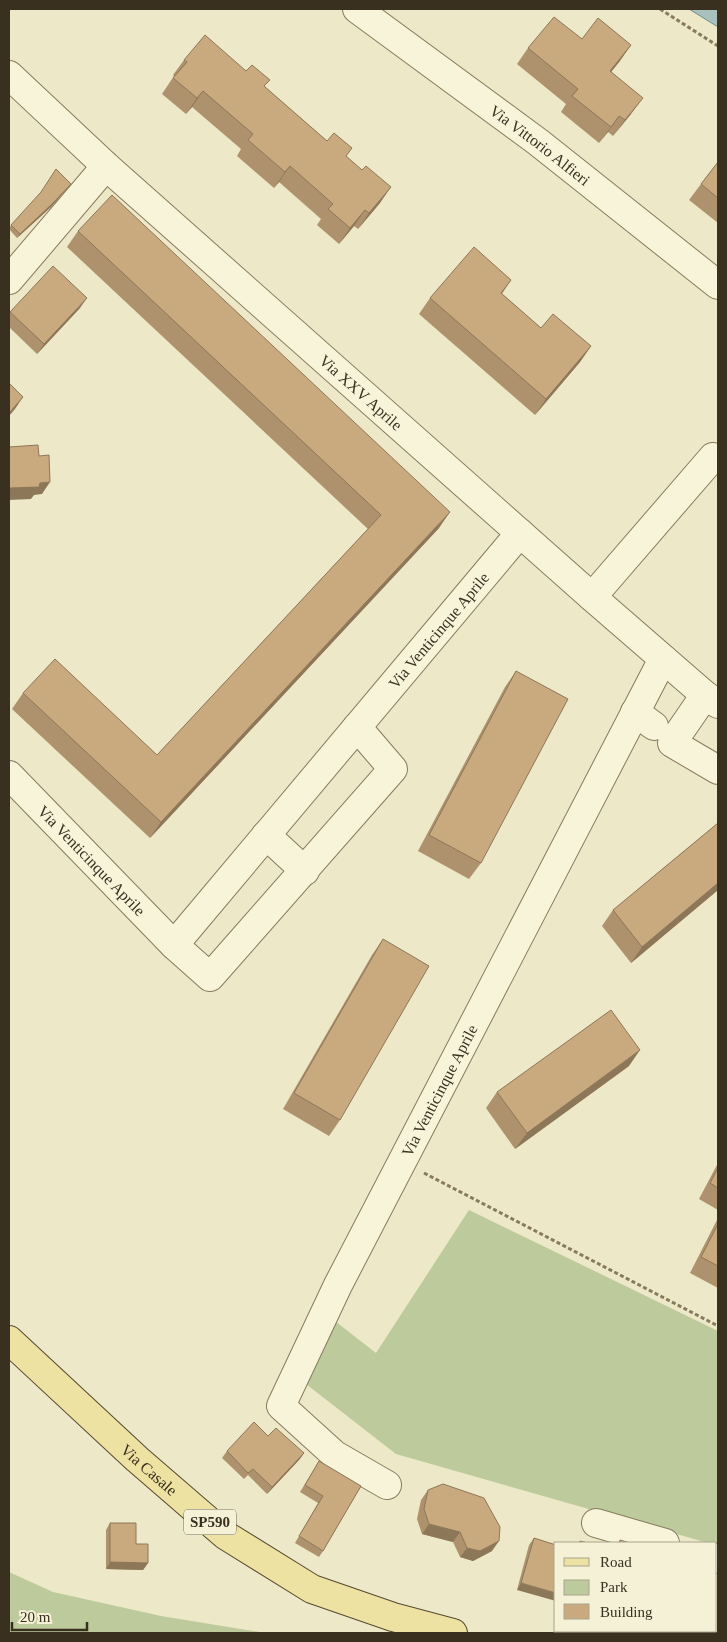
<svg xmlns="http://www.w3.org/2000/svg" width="727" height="1642" font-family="'Times New Roman',serif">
  <rect width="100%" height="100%" fill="#ede8c7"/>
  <path fill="#bdca9b" d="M469 1210 718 1331V1546L716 1545V1543H708L396 1454 306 1384 331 1318 376 1353Z
    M9 1572 53 1592 161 1616 266 1633H9Z"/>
  <path fill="#a8c1bd" stroke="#6f8f8c" d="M689 9H718V27Z"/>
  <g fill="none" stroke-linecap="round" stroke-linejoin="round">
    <g stroke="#887b5d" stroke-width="30">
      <g id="minor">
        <path id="s1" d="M357 9 538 142 718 285"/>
        <path id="s2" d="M9 75 106 166 592 597 705 695 718 704"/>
        <path d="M9 280 106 166"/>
        <path d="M592 597 713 457"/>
        <path d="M705 695 672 743 718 770"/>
        <path d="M635 712 654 726"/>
        <path id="s3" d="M9 775 174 945 520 533"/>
        <path d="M266 835 305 871"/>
        <path d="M174 945 210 977 393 769 357 727"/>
        <path id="s4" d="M387 1485 335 1455 281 1406 338 1285 663 659"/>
        <path d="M596 1523 665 1543"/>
        <path d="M716 1558 718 1559"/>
      </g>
    </g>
    <g stroke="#564831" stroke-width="30">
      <g id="major">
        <path id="s5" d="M9 1340 137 1459 225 1535 312 1589 393 1617 453 1633"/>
      </g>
    </g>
    <path stroke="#887b5d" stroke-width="3" stroke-dasharray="4 2.5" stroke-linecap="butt" d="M660 9 718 46
      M424 1173 718 1326"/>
    <use href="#minor" stroke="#f7f4da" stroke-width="28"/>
    <use href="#major" stroke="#ede2a2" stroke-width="28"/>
  </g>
  <path fill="#ad926d" d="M582 39 631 45 611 72 631 114 613 136 608 132 599 143 561 112 566 104 517 64 528 48Z
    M184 60 265 87 327 141 346 156 380 203 358 229 354 226 339 244 317 225 321 219 279 182 274 188 237 156 241 149 192 107 186 114 162 94 174 76 173 75Z
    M718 162V223L689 200 701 184Z
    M69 187 51 207 17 238 9 229 11 225Z
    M78 231 439 528 150 838 12 709 23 693 157 755 368 529 67 247Z
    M511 280 502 294 541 328 591 346 580 362 535 415 419 314 430 298Z
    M80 308 37 354 9 327V314L10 312Z
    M516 671 481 863 469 879 418 851 505 687Z
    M718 823V890L631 963 602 926 613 910Z
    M383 939 340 1120 329 1136 283 1109 372 955Z
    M629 1066 515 1149 486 1108 497 1092Z
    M718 1163V1210L699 1199Z
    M718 1218V1288L690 1273Z
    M268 1436 304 1453 299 1460 267 1494 248 1475 244 1479 222 1458 227 1451Z
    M319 1461 361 1486 323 1551 319 1557 295 1543 318 1503 300 1492Z
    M428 1490 492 1551 473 1561 460 1557 453 1542 422 1534 417 1519 421 1500Z
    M110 1523 136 1544 148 1563 143 1570 106 1569V1530Z
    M534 1538 556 1545 517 1590 529 1545Z"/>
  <path fill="#8d7759" d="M631 45 620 61 599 87 610 71Z
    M203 91 192 107 186 114 197 98Z
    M643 98 631 114 613 136 625 120Z
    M619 116 608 132 599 143 611 127Z
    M290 166 279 182 274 188 285 172Z
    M71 184 51 207 17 238 20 234Z
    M391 187 380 203 358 229 369 213Z
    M365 210 354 226 339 244 350 228Z
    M87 298 80 308 37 354 44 344Z
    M591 346 580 362 535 415 546 399Z
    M23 397 15 409 9 416V413Z
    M50 482 42 494 34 495 31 499 9 500V488L40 483Z
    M450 512 439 528 150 838 161 822Z
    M718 883V890L631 963 642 947Z
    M640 1050 629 1066 515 1149 527 1133Z
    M304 1453 299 1460 267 1494 272 1487Z
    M429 1524 460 1532 453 1542 422 1534Z
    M499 1541 492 1551 473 1561 460 1557 467 1548Z
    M110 1562 148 1563 143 1570 106 1569Z
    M521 1583 556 1593V1601L517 1590Z"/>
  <path fill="#c9aa7f" stroke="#8d7759" d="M554 17 582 39 598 18 631 45 610 71 643 98 625 120 619 116 611 127 572 96 578 89 528 48Z
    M205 35 246 71 252 65 270 80 264 86 327 141 334 133 352 148 346 156 362 170 366 166 391 187 369 213 365 210 350 228 328 209 333 204 290 166 285 172 248 140 253 134 203 91 197 98 173 78 187 62 184 60Z
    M718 162V198L701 184Z
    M56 169 71 184 53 203 20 234 11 225 41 192Z
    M112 195 450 512 161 822 23 693 55 659 157 755 381 515 78 231Z
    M474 247 511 280 501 293 541 328 553 314 591 346 546 399 430 298Z
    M53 266 87 298 44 344 10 312Z
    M9 383 23 397 9 413Z
    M38 445 39 456 49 455 50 482 40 483 39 487 9 488V447Z
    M516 671 568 699 481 863 429 835Z
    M718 823V883L642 947 613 910Z
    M383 939 429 966 340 1120 294 1093Z
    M611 1010 640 1050 527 1133 497 1092Z
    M718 1168V1188L710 1183Z
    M718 1224V1266L701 1257Z
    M254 1422 268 1436 276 1428 304 1453 272 1487 253 1469 248 1473 227 1451Z
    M319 1461 361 1486 323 1551 299 1536 323 1496 305 1485Z
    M443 1484 484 1498 500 1527 499 1541 480 1551 467 1548 460 1532 429 1524 424 1509 428 1490Z
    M110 1523H136V1544H148V1563L110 1562Z
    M534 1538 556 1545V1593L521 1583Z
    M620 1540 630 1543H619Z
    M580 1541 588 1543H579Z
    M675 1631H712L711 1633H674Z"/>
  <g text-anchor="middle" stroke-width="5" stroke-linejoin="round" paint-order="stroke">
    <rect fill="#f4f1d7" stroke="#716a57" stroke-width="1" x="184" y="1509.5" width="52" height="25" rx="4"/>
    <g font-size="15" font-weight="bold" fill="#393020">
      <text x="210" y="1527">SP590</text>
    </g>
    <g font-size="16" fill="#393020" stroke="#f4f1d7">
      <text dy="6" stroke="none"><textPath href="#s1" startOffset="228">Via Vittorio Alfieri</textPath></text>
      <text dy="6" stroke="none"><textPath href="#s2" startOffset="474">Via XXV Aprile</textPath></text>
      <text dy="6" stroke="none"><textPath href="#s3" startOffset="648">Via Venticinque Aprile</textPath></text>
      <text dy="6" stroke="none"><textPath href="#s3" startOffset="119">Via Venticinque Aprile</textPath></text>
      <text dy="6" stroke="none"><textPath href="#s4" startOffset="486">Via Venticinque Aprile</textPath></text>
      <text dy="6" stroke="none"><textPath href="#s5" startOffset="191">Via Casale</textPath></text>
    </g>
  </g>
  <rect width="727" height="1642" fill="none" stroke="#393020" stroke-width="20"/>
  <rect x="554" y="1542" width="162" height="90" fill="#f4f1d7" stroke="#a9a48e"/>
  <rect x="564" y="1558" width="25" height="8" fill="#ede2a2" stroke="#a9a48e"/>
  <text x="600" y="1567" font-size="15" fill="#393020">Road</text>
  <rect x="564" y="1580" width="25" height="15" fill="#bdca9b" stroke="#a9a48e"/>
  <text x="600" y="1592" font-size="15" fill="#393020">Park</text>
  <rect x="564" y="1604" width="25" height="15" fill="#c9aa7f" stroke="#a9a48e"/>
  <text x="600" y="1617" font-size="15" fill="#393020">Building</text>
  <path d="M12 1622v8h75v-8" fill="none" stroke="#393020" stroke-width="2.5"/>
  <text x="20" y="1622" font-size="15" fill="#393020" stroke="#f4f1d7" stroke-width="4" paint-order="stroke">20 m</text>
</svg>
